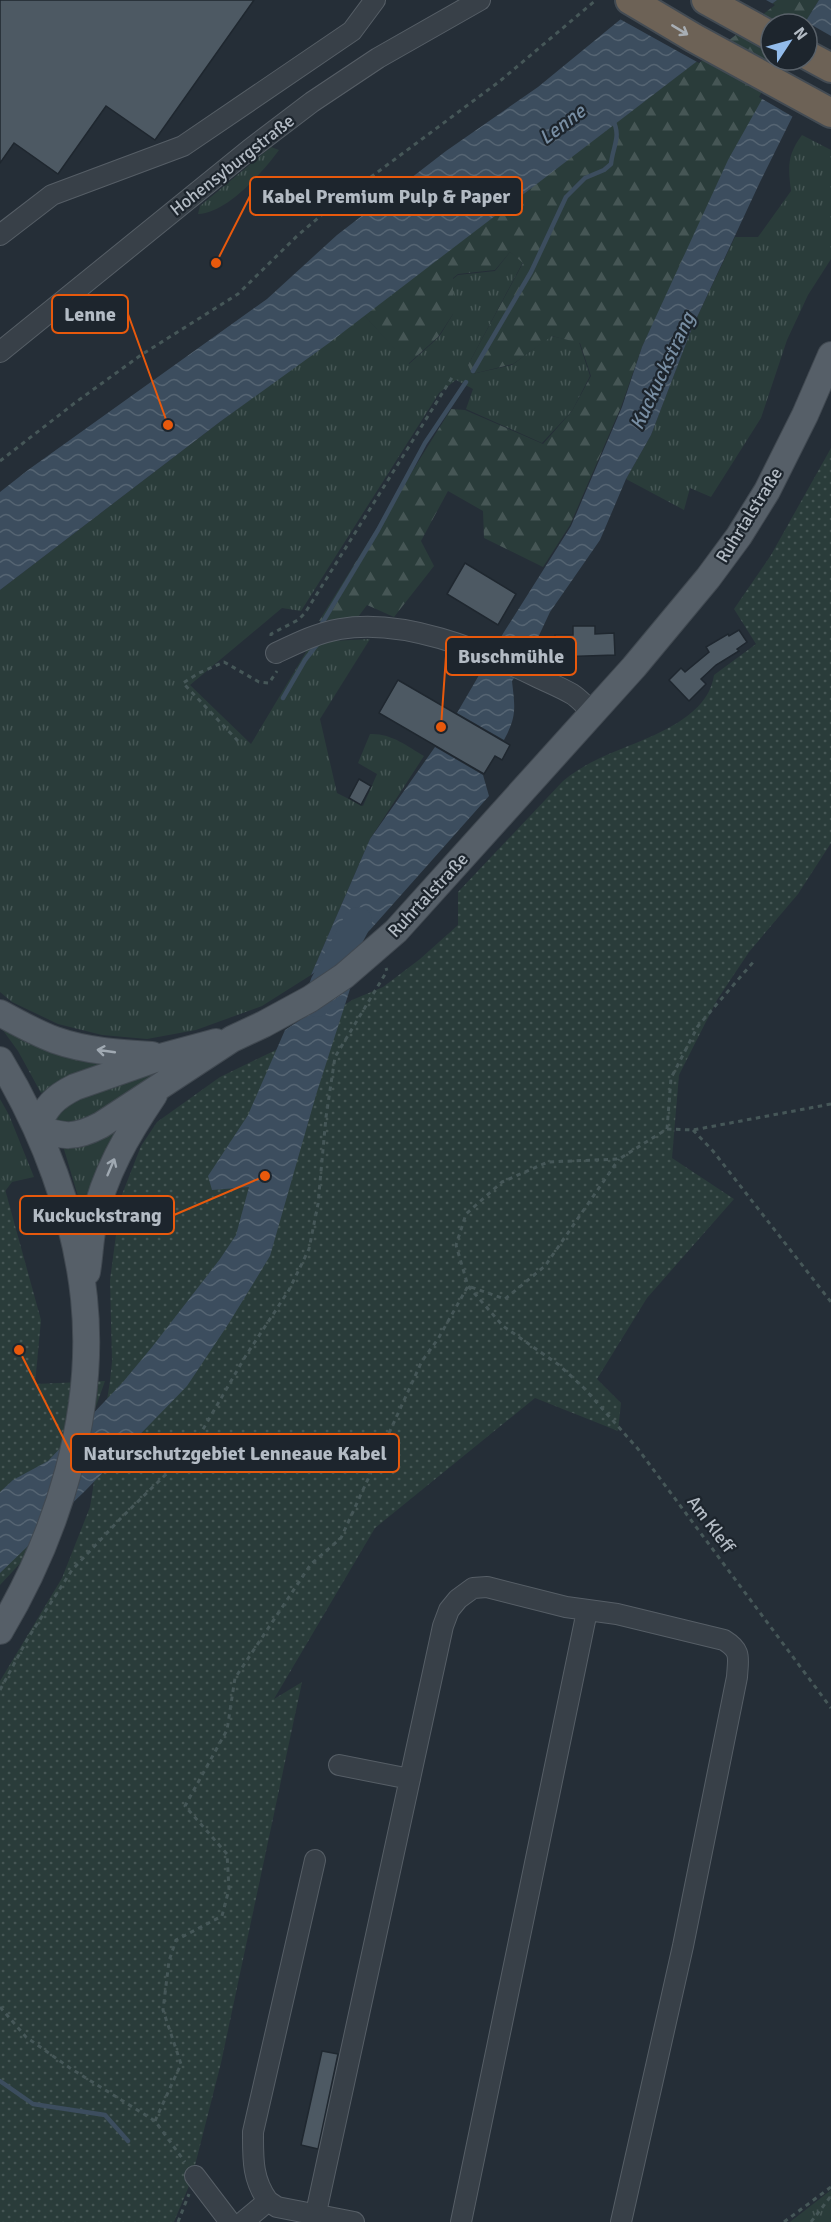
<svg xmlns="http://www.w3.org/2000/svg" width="831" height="2222" font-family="Signika,sans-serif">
  <defs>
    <pattern id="grass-tufts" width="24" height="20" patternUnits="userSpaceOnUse" patternTransform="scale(1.5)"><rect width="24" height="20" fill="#2a3c3a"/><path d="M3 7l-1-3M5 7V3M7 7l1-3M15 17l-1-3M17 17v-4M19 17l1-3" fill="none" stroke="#465655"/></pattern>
    <pattern id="forest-firs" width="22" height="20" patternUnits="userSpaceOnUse" patternTransform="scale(1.5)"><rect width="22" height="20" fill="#2a3c3a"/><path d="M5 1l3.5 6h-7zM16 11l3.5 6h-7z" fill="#465655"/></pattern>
    <pattern id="park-dots" width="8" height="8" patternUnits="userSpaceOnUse" patternTransform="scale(1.5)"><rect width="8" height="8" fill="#2a3c3a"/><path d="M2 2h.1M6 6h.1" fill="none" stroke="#465655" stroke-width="1.8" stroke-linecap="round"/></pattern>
    <pattern id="water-waves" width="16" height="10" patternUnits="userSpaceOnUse" patternTransform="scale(1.5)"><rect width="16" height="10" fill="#3c4d5e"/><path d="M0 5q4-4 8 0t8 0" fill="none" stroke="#566573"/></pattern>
  </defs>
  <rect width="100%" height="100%" fill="#252e37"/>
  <path fill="url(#grass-tufts)" d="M802 135 831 150V259L808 295 787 340 761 418 711 497 690 488 684 510 626 479 651 435 692 328 735 237H758L791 191C788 167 787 155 802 135Z
    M271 147 279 150C262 173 227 213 198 214L200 206Z
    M510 252 523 262 468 365 472 374 512 365 551 336 579 342 590 376 572 411 542 443 466 409 473 389 456 380 439 393 301 611 282 608 190 685 251 744 312 642 370 639 320 719 337 793 363 806 377 774 358 763 370 734C391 733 407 746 424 756L370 839 311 975 262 1006 196 1030 147 1039 102 1035 58 1024 12 1002 0 992V590L221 421 364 315 409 364 439 337 453 314V279L458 275 495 271Z
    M2 1029 117 1059 41 1093 18 1051Z
    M168 1068 92 1122 56 1123 54 1116 59 1104Z
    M0 1099 9 1115 34 1177 12 1182 0 1198Z
    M123 1118 83 1213 63 1146Z
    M831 2190V2222H790Z"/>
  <path fill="url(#forest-firs)" d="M777 0H819L804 24H771V60H784L642 347 621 407 570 525 543 567 484 538 483 511 448 491 421 541 434 566 394 617 367 605 358 617 319 621 451 409 465 410 543 444 572 411 591 376 580 343 552 336 513 364 472 374 468 365 523 263 510 252 495 270 458 274 453 278V314L438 337 408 364 364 315Z"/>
  <path fill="url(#park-dots)" d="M831 448V843L798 894 749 952 717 1000 679 1075 672 1158 734 1199 647 1298 597 1379 621 1403 618 1431 535 1398 375 1528 274 1699 302 1682 221 2063 191 2181 174 2222H0V1681L62 1578 90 1507 110 1381 112 1361 110 1280 121 1197 141 1146 157 1122 220 1077 280 1048 352 1000 383 987 420 959 458 925V892L563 781C574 772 585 765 598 759 637 740 707 724 714 675L756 644 734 609 771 555Z
    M0 1171 41 1320 35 1384 105 1381 53 1528 0 1585Z"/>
  <path fill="url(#water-waves)" d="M644 0H777L329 343 221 421 0 590V492L28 470 267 299 337 235 446 151 538 87Z
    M819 0H831V39L760 182 692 328 651 435 626 479 600 540 550 612 527 661 512 681C515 708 517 716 504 740L457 713 504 632 571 526 622 407 642 347 728 160 784 60H807V24H804Z
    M435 747 483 775 489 796 370 930 344 953 311 975 370 839Z
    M351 986 316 1095 270 1256 229 1323 187 1386 85 1491 0 1573V1492L13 1480 48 1461 123 1382 152 1347 220 1259 236 1235 249 1187 212 1190 208 1176 248 1115 285 1030Z"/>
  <path fill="#252e37" d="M639 0H766L775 5 699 63 618 18Z
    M803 20 831 36V46L795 118 759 97 780 60H807V24H801Z"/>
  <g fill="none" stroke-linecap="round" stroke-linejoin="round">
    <path stroke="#3c4d5e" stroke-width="4.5" d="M473 371 531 272 566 197 585 178 604 170 611 164C613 145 622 137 612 118
      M321 625 378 530 425 443 466 382
      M283 698 305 660 319 642
      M0 2081 33 2104 105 2115 128 2141"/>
    <path stroke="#3c4d5e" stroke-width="28" d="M317 1003 324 984 358 921"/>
  </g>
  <path fill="#4d5963" stroke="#1f272f" stroke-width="1.5" d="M0 0H254L155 140 106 106 58 174 14 143 0 163Z
    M465 563 516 594 498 625 447 594Z
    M573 626H595V634L614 633 615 655 556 657 555 635H573Z
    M739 630 747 642 737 649 739 651 716 665 701 679 706 684 689 701 669 680 681 668 685 672 709 652 706 647 728 634 729 636Z
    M398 680 510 745 502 760 495 756 484 774 379 713Z
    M359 779 371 786 361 805 349 798Z
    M322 2051 338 2054 318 2149 301 2145Z"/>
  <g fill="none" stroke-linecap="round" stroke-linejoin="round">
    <g stroke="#565e66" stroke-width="22">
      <path id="minor" d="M0 235 52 195 183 146 352 31 375 0
        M0 352 249 150 312 102 378 58 480 0
        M276 653C297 643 317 633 340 629 403 618 479 649 535 676 547 682 560 687 572 694 580 699 586 707 593 712
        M339 1765 410 1779
        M195 2176 230 2222
        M268 2201C252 2179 253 2158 253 2132L315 1860
        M243 2222 268 2201 277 2207 354 2222
        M314 2222 443 1626 449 1610 458 1599 473 1588 487 1587 566 1607 617 1614 724 1640C742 1651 738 1658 737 1677L683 1946 621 2222
        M461 2222 587 1611"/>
    </g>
    <g stroke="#414951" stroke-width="28">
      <path id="major" d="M0 1013C18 1023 36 1033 55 1040 86 1051 119 1053 152 1055
        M0 1060C43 1131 75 1214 84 1298 96 1413 58 1534 0 1631
        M36 1128C64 1137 74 1139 101 1125L232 1039 264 1024 310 999 344 976 396 931 634 667 708 578 739 536 767 491 805 415 831 355
        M36 1128C47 1106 53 1098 75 1087L164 1056 216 1042
        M87 1272C90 1255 90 1237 94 1221 104 1174 127 1135 154 1095"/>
    </g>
    <g stroke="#434b53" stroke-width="32">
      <path id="highway" d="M630 0 694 38 831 113
        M706 0 771 36
        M807 55 831 68"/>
    </g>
    <path stroke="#465758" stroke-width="3" stroke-dasharray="4.5 4.5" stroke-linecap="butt" d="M0 461 76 402 141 355 238 294 297 236 332 206 500 81 596 0
      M271 636V634L298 620 305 613 453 376
      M238 741 183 683 199 673 224 662 259 682 269 683 277 671
      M831 1104 693 1130 667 1129 619 1159 548 1162 502 1182 466 1214 456 1245 468 1286 503 1326 559 1365 584 1388 638 1449 831 1708
      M667 1129 671 1078 698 1026 755 960
      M693 1130 713 1151 831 1302
      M0 1690 28 1638 72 1570 122 1517 191 1450 245 1357 289 1290 309 1249 318 1204 326 1117 335 1057 387 971 386 968
      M0 2007 26 2037 70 2068 155 2121 185 2162
      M155 2121 181 2064 163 2010 169 1961 176 1940 222 1916 229 1889 227 1854 185 1806 227 1730 235 1678 311 1564 341 1538 422 1361 438 1339 468 1286 505 1299 545 1266 619 1159
      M178 2222 189 2194
      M784 2222 831 2187
      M811 2222 831 2196"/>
    <use href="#minor" stroke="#384048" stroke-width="20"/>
    <use href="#major" stroke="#565f68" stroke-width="26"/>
    <use href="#highway" stroke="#6d6256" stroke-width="28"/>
  </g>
  <defs><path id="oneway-shaft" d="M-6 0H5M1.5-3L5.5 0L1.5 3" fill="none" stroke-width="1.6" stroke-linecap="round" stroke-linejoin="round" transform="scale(1.5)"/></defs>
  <use stroke="#a8aeb4" href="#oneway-shaft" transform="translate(680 30) rotate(31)"/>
  <g stroke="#a0a9b2">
    <use href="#oneway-shaft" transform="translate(106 1051) rotate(-172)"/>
    <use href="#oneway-shaft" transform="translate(111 1167) rotate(-67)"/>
  </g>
  <g text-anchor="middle" stroke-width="4.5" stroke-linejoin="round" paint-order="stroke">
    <g font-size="18" fill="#b3bbc4" stroke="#1d252d">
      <text transform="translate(232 165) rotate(-38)" y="6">Hohensyburgstraße</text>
      <text transform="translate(749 515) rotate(-58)" y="6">Ruhrtalstraße</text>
      <text transform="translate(428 895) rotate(-47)" y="6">Ruhrtalstraße</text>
      <text transform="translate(711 1524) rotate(53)" y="6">Am Kleff</text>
    </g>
    <g font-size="20" font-style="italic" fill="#788ea3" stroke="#1d252d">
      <text transform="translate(562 124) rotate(-37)" y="7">Lenne</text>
      <text transform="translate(662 371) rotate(-65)" y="7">Kuckuckstrang</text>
    </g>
  </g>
  <path fill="none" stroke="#e8590c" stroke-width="2" d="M216 263L250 196M168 425L128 314M441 727L446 656M265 1176L174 1215M19 1350L71 1453"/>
  <g fill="#e8590c" stroke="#1d252d" stroke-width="2">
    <circle cx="216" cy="263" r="6"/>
    <circle cx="168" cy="425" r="6"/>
    <circle cx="441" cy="727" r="6"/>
    <circle cx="265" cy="1176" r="6"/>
    <circle cx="19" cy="1350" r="6"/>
  </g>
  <g fill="#1d252d" stroke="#e8590c" stroke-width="2">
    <rect x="250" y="177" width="272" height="38" rx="6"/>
    <rect x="52" y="295" width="76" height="38" rx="6"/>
    <rect x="446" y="637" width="130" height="38" rx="6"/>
    <rect x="20" y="1196" width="154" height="38" rx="6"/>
    <rect x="71" y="1434" width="328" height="38" rx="6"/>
  </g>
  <g font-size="20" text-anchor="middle" font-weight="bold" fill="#b3bbc4">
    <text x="386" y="203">Kabel Premium Pulp &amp; Paper</text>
    <text x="90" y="321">Lenne</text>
    <text x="511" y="663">Buschmühle</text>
    <text x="97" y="1222">Kuckuckstrang</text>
    <text x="235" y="1460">Naturschutzgebiet Lenneaue Kabel</text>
  </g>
  <g transform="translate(789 42) rotate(54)"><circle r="28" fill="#1d252d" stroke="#596169" stroke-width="1.5"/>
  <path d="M0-4.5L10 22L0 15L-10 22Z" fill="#92bbea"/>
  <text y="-9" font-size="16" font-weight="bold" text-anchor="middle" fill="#b3bbc4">N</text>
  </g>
</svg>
